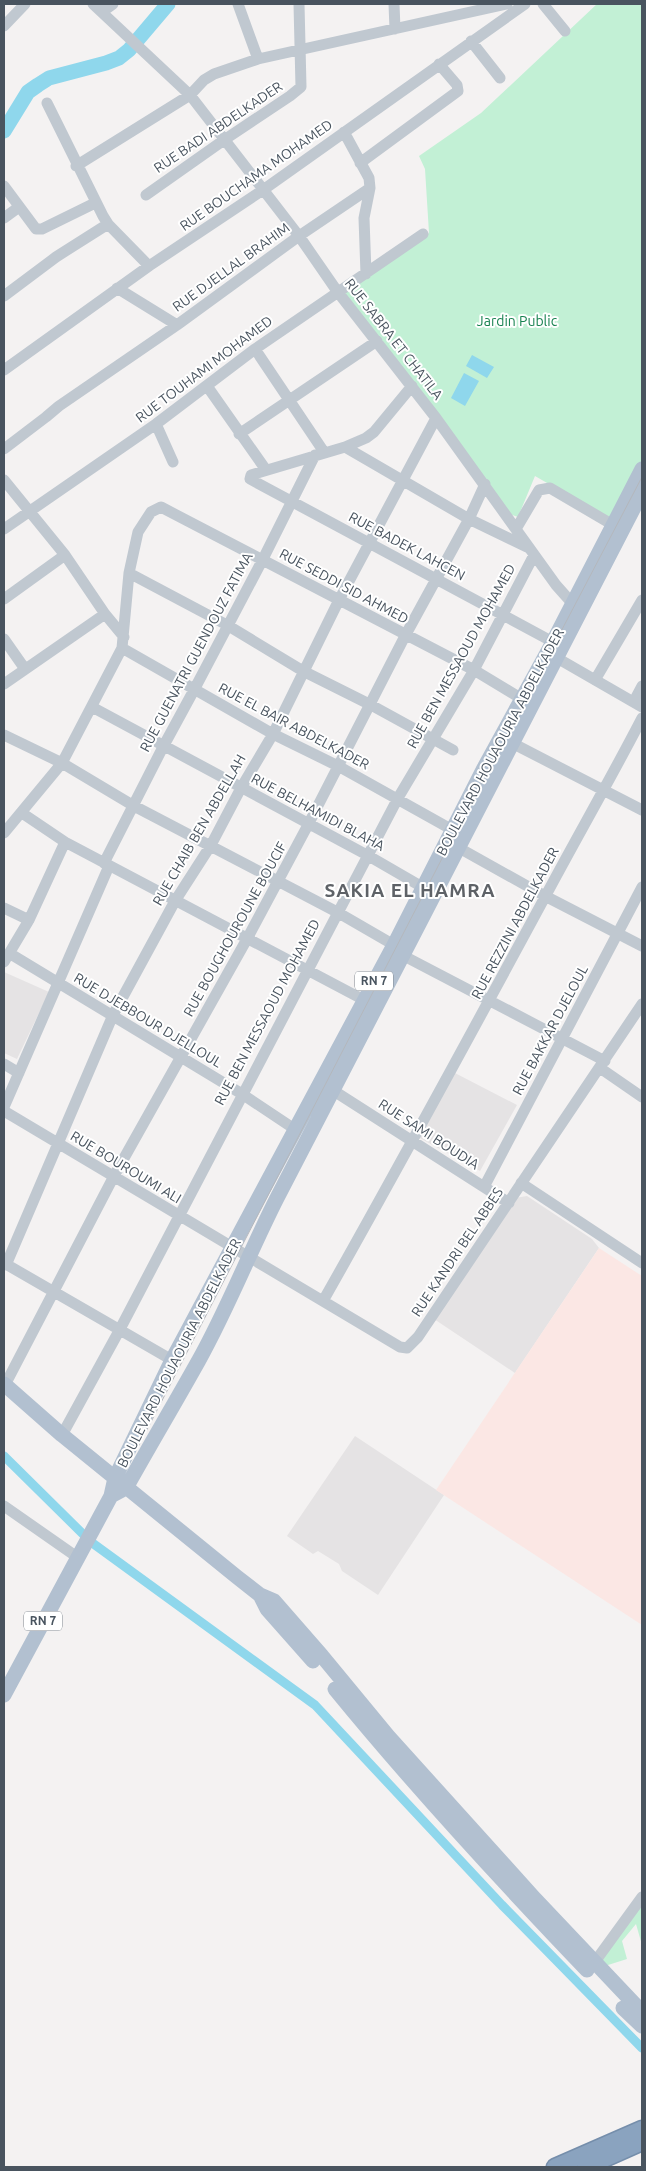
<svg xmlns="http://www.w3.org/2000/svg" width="646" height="2171" font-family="Ubuntu,sans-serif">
  <rect width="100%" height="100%" fill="#f4f2f2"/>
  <path fill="#e5e3e4" d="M4 972 49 992 17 1059 4 1053Z
    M453 1072 517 1105 480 1171 418 1137Z
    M527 1196 592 1239 599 1248 515 1373 434 1319 515 1198Z
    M355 1436 444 1495 378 1595 342 1571 339 1564 318 1551 313 1554 287 1536Z"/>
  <path fill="#fbe7e4" d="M599 1248 642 1276V1625L436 1490Z"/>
  <path fill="#c2f0d5" d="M597 4H642V460L611 520 535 476 518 517 504 512 343 296 345 291 429 233 425 169 419 156 481 113Z
    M642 1904V1945L636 1924 622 1941 627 1959 608 1965 603 1964 602 1960Z"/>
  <path fill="#8fd7ec" d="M472 355 494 367 487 378 466 366Z
    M464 373 479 381 465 406 451 398Z"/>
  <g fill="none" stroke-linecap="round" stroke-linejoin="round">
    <path stroke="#8fd7ec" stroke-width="9" d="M4 1456 91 1542 315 1705 502 1905 642 2048"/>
    <path stroke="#8fd7ec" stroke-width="15" d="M4 131 28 92 38 85 49 78 106 63 119 58 129 50 168 4"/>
    <g stroke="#758eab" stroke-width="19">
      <path id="highway" d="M555 2167 642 2129
        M586 2167 642 2142"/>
    </g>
    <path stroke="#c0c8d0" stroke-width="11" d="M93 4 190 95 299 236 337 291 436 418 556 585 572 603 578 606
      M238 4 258 59
      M394 4 395 29
      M543 4 565 31
      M102 12 113 4
      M4 26 25 4
      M471 41 500 78
      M47 103 103 216 108 224 149 266
      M360 163 458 91 457 85 439 64
      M76 166 190 95 204 80 214 74 258 59 507 4
      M4 186 36 229H42L95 203
      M146 195 224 140 290 96 301 87 299 4
      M4 218 19 207
      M366 274 364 218 370 188
      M117 288 177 325
      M4 296 56 257 108 224
      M255 349 324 452
      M4 370 149 266 263 190 525 4
      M207 386 266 470
      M412 386 374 432 366 438 345 447 251 475 250 479 553 642
      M156 424 173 462
      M239 434 377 341
      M345 447 469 519 527 547
      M4 449 46 417 59 406 177 325 299 236 370 188 369 178 344 132
      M4 480 65 555 105 614 124 637
      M4 529 156 424 255 349 423 234
      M516 529 539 490 550 488 613 525
      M129 573 227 625 303 671 371 705 453 750
      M4 599 65 555
      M4 639 25 669
      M122 648 273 734 338 766 458 833
      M557 658 642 707
      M595 680 642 600
      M4 684 105 614
      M634 701 642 686
      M92 707 367 855 424 888
      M4 735 62 763 134 806 337 912 394 945
      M512 743 642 810
      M22 813 65 842 364 1000
      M4 833 62 763 122 648 129 573 138 532 151 512 161 507 474 670 522 699
      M452 844 545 896 642 946
      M104 863 163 747 194 690 263 559 315 455
      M4 908 29 920
      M9 953 242 1094 296 1130
      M404 956 605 1061
      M4 962 29 920 65 842
      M4 1064 19 1073
      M600 1068 642 1097
      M334 1091 509 1203
      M4 1107 109 866
      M4 1111 400 1347 407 1348 418 1337 642 1004
      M521 1183 642 1263
      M484 1187 642 887
      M4 1263 172 1360
      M6 1265 113 1015 175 901 211 845 241 788 273 734 339 600 436 418
      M323 1301C399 1167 472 1032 545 897 577 837 611 778 642 718
      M5 1385 114 1176 247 939 309 823 405 636 469 519 485 484
      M62 1435 119 1331 398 798 474 670 534 555
      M4 1506 77 1557
      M594 1963 642 1897"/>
    <path stroke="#b2c0d0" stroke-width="15" d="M4 1384 62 1435 237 1577 260 1595 274 1601 322 1656 388 1736 535 1899 642 2012
      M111 1496 126 1488C150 1445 175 1403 199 1360 228 1308 250 1251 277 1198 399 963 521 727 642 492
      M260 1595 267 1609 313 1661
      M335 1689C415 1787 500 1879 587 1970
      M4 1695 111 1496 115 1478 172 1360 394 945 484 768 553 642 642 469
      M623 2008 642 2026"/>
    <use href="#highway" stroke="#8aa3bf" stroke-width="16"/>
    <path stroke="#b4b7bc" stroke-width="1" d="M137 1449 450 843 642 477"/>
  </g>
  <g text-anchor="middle" stroke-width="4" stroke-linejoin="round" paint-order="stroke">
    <g fill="#fff" stroke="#80878f" stroke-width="1">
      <rect x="355" y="971.5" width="38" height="19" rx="4"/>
      <rect x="24" y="1611.5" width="38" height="19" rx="4"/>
    </g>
    <g font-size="12" font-weight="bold" fill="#49545f">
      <text x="374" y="985">RN 7</text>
      <text x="43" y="1625">RN 7</text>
    </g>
    <g font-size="14" fill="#49545f" stroke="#fff">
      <text transform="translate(218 127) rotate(-34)" y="5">RUE BADI ABDELKADER</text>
      <text transform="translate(256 175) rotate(-35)" y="5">RUE BOUCHAMA MOHAMED</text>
      <text transform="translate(231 267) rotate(-36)" y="5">RUE DJELLAL BRAHIM</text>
      <text transform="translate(394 339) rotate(52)" y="5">RUE SABRA ET CHATILA</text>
      <text transform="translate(204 369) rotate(-37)" y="5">RUE TOUHAMI MOHAMED</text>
      <text transform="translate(407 546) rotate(28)" y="5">RUE BADEK LAHCEN</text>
      <text transform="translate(344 586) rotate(28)" y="5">RUE SEDDI SID AHMED</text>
      <text transform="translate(196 652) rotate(-62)" y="5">RUE GUENATRI GUENDOUZ FATIMA</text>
      <text transform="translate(461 656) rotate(-61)" y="5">RUE BEN MESSAOUD MOHAMED</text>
      <text transform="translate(294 726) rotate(28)" y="5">RUE EL BAIR ABDELKADER</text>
      <text transform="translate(500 742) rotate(-62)" y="5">BOULEVARD HOUAOURIA ABDELKADER</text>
      <text transform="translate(318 812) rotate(28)" y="5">RUE BELHAMIDI BLAHA</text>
      <text transform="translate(199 830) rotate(-60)" y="5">RUE CHAIB BEN ABDELLAH</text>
      <text transform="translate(515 923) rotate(-62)" y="5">RUE REZZINI ABDELKADER</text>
      <text transform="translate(235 929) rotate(-61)" y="5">RUE BOUGHOUROUNE BOUCIF</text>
      <text transform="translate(267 1012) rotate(-62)" y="5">RUE BEN MESSAOUD MOHAMED</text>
      <text transform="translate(148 1020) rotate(31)" y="5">RUE DJEBBOUR DJELLOUL</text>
      <text transform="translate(550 1030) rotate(-62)" y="5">RUE BAKKAR DJELOUL</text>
      <text transform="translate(429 1134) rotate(33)" y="5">RUE SAMI BOUDIA</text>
      <text transform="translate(126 1167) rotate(31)" y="5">RUE BOUROUMI ALI</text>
      <text transform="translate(457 1252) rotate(-56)" y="5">RUE KANDRI BEL ABBES</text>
      <text transform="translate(179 1353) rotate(-63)" y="5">BOULEVARD HOUAOURIA ABDELKADER</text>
    </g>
    <g font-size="14" fill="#188250" stroke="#fff">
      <text x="517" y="326">Jardin Public</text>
    </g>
    <g font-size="19" font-weight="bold" letter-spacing="1" fill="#5e6267" stroke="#fff">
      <text x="410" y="897">SAKIA EL HAMRA</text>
    </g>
  </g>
  <rect width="646" height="2171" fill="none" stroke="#49545f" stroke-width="10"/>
</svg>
